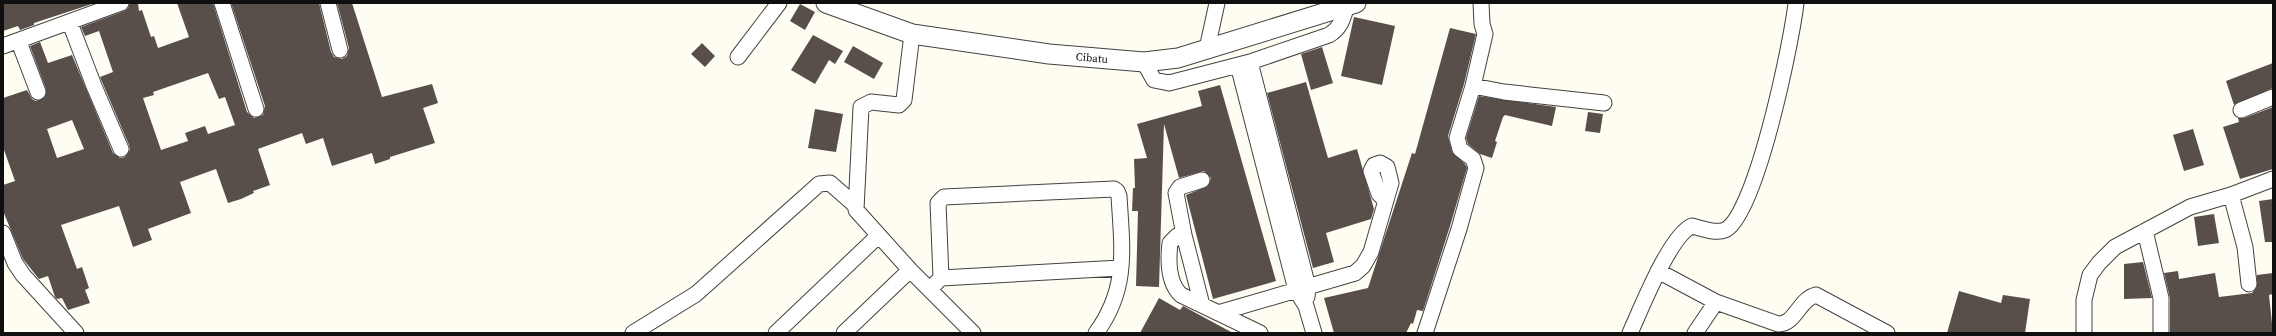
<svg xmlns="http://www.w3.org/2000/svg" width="2276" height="336" font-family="'Source Serif 4',serif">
  <rect width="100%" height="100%" fill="#fffcf1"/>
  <path fill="#594f4a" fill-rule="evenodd" d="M3 3H95L34 23V25L20 30 18 26 3 31Z
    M130 3H138L139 11 142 10 151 37 154 36 158 48 189 37 177 3H213L247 112 254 118 263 115 265 106 231 3H319L331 52 334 57 342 59 347 56 349 48 337 3H352L382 97 432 84 438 103 423 108 435 143 390 157V159L375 164 372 153 332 166 323 138 306 144 302 133 258 149 270 185 253 191 254 193 241 199 228 203 216 169 180 182 191 213 148 229 152 240 133 247 119 206 61 225 77 269 82 267 89 288 85 290 90 303 68 310 62 298 57 299 55 297 48 276 39 279 23 259 3 211V185L15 181 3 147V98L27 90 32 99 36 101 45 97 46 89 30 46 40 42 48 63 72 55 113 153 120 158 125 157 130 150 129 145 100 77 113 72 99 31 85 36 81 27 124 11 128 8ZM208 73 219 99 225 97 235 125 208 134 205 126 185 133 188 141 161 150 143 98 154 95 153 92ZM72 120 84 149 57 158 47 129Z
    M800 4 815 12 805 30 790 21Z
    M1354 17 1395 26 1382 85 1341 76Z
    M1450 28 1476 34 1464 84 1448 136 1452 152 1465 164 1467 168 1450 226 1423 311 1417 310 1413 324 1411 323 1406 333H1334L1324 298 1368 288 1412 153 1415 154Z
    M813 35 843 51 835 64 829 60 815 84 791 70Z
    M702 43 715 56 705 67 691 54Z
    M853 46 883 63 874 79 844 62Z
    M1322 47 1333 83 1311 90 1301 54Z
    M2273 63V88L2234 105 2226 81Z
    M1306 82 1328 158 1357 149 1374 209 1371 219 1326 233 1334 262 1313 268 1267 93Z
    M1220 85 1276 281 1213 299 1186 195 1208 186 1211 178 1204 171 1179 178 1164 124 1159 287 1136 286 1138 211H1132L1133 188H1135L1134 159 1147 158 1137 124 1202 106 1198 91Z
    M1479 96 1556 107 1552 126 1505 115 1503 117 1495 141 1497 142 1492 158 1480 154 1468 144 1466 138Z
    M2273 107V169L2240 179 2223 127 2239 122 2238 118H2244Z
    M815 109 843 114 836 152 808 148Z
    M1588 112 1603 114 1600 133 1585 131Z
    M2193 129 2204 165 2184 171 2173 135Z
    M2273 199V242H2265L2259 201Z
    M2214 214 2219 243 2198 246 2194 217Z
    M2143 262 2152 298 2124 299V264Z
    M2178 271 2179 279 2215 273 2219 297 2252 293 2257 287V275L2273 273V294L2269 295 2273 333H2170V298L2164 273Z
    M1959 291 2001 303 2003 295 2030 299 2025 333H1947Z
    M1159 298 1180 310 1183 306 1233 333H1140Z"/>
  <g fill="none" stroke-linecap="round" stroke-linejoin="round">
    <g stroke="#424242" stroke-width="17">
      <path id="minor" d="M222 3 256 109
        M328 3 340 50
        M70 23 94 86 121 149
        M912 34 904 100 899 105 871 102 861 107 856 210 910 270 973 333
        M19 42 38 92
        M3 46 121 3
        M1207 49 1217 3
        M738 57 779 3
        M1144 62 1154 80 1169 83 1250 62 1329 35C1341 28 1343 18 1347 5
        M1250 62 1308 287 1307 297
        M1238 65 1296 290 1306 306 1314 333
        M1473 86 1504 92 1604 103
        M2241 110 2273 97
        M1202 180 1180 187 1176 193 1184 235 1202 305
        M2231 195 2245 247 2249 284
        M2145 231 2161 298V333
        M3 233 15 263 23 275 76 333
        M1184 235 1177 236 1170 243C1168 260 1168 283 1181 295L1260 333
        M1658 271 1716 302 1778 324C1795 325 1799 299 1816 295L1887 333
        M941 278 1120 268
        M930 289 941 278 938 203 944 197 1114 189 1117 191 1119 196C1122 248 1129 288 1096 333
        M1218 313 1355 273 1363 266 1371 252 1391 183 1387 167 1380 163 1374 165 1371 171 1379 194 1385 200
        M633 333 696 294 819 184 830 183 855 205
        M776 333 878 236
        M844 333 910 270
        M1425 333 1459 229 1476 168 1473 159 1460 149 1457 138 1473 86 1485 34 1482 24 1481 3
        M1630 333C1641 309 1670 235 1692 226 1700 228 1716 234 1725 230 1756 216 1792 40 1796 3
        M1695 333 1716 302
        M2084 333V300L2090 275 2099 263 2115 247 2190 207 2231 195 2273 179"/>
    </g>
    <g stroke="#424242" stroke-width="21">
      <g id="tertiary">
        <path id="s1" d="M826 3 912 34 1049 54 1144 62 1178 58 1356 3"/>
      </g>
    </g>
    <use href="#minor" stroke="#fff" stroke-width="15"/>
    <use href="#tertiary" stroke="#fff" stroke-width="19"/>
  </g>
  <g text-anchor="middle" stroke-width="4" stroke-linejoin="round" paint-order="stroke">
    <g font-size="11" fill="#0f0f0f" stroke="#fff">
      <text dy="4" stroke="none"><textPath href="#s1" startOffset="273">Cibatu</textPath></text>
    </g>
  </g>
  <rect width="2276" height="336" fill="none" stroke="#0f0f0f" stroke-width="8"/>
</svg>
